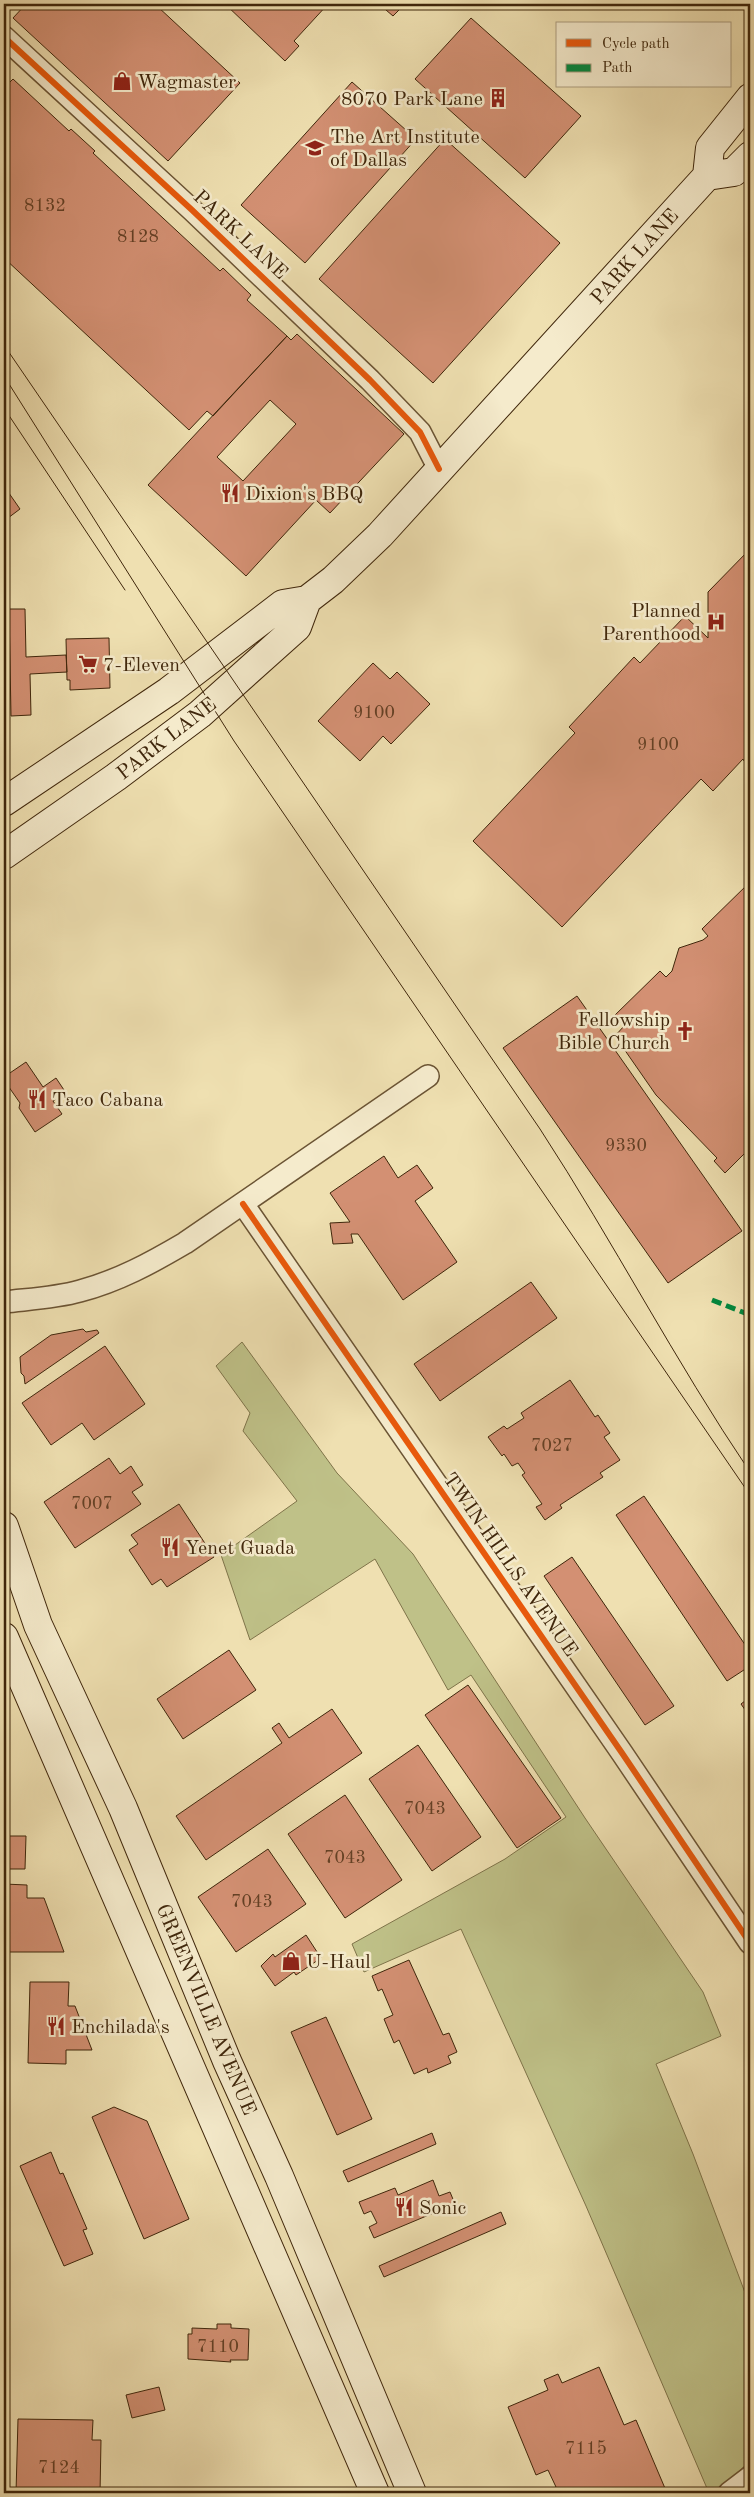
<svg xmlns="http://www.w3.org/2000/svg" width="754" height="2497" font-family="'Old Standard TT',serif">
  <rect width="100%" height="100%" fill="#efe0b1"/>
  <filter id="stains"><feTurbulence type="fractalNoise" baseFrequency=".004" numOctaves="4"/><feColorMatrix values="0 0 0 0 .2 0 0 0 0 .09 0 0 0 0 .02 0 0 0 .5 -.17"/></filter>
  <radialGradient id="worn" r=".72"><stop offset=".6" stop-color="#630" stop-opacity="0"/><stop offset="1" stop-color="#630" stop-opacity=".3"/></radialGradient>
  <path fill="#bfc188" stroke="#7f744a" d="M242 1342 337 1473 413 1554 585 1818 703 1992 721 2036 656 2064 693 2154 750 2306V2461L715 2493H709L586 2206 461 1929 364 1972 352 1944 505 1859 566 1817 471 1675 448 1690 375 1559 250 1640 221 1555 297 1501 243 1431 250 1413 216 1366Z"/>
  <path fill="#d39073" stroke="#3f260b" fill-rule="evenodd" d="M26 4H159L157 6 240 83 168 161 13 18Z
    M225 4H336L332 8 328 4 294 41 299 46 285 61Z
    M379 4H405L393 16Z
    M471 18 581 116 525 178 415 79Z
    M13 79 69 131 71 129 95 151 93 153 220 271 223 268 251 295 247 300 287 336 213 416 207 411 189 430 4 258V88Z
    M352 82 416 139 305 263 241 205Z
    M445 139 560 243 433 383 319 279Z
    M297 334 404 434 330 513 316 500 246 576 148 485 287 336 291 340ZM270 400 296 424 243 481 217 457Z
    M4 486 20 509 4 521Z
    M750 549V755L744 761 743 759 713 791 701 779 562 927 473 841 575 733 569 727 634 657 640 663 685 616 708 638V592Z
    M9 609H25L26 657 66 655 67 672 30 674 31 715 11 716Z
    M109 638 110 688 70 690V680H67L66 639Z
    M373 663 390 679 397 672 430 704 391 744 383 736 360 761 318 721Z
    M750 882V1148L725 1173 714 1161 717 1158 656 1095 615 1036 624 1026 614 1016 660 971 666 977 672 971 679 948 703 940 708 936 702 929Z
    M577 996 742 1231 668 1283 503 1048Z
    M26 1062 43 1087 56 1078 66 1093 53 1101 62 1114 35 1132 19 1108 20 1103 4 1080V1077Z
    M384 1156 398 1178 417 1165 433 1188 415 1201 457 1262 403 1300 358 1234H351L353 1243 333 1244 330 1223 350 1222 330 1193Z
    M531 1282 557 1318 440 1401 414 1364Z
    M83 1329 86 1332 97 1330 99 1333 25 1384 24 1376 21 1373 20 1357 51 1335Z
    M105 1346 145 1404 94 1440 82 1423 51 1445 22 1403Z
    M570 1380 595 1417 598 1415 610 1433 604 1437 620 1460 600 1473 603 1477 560 1505 562 1508 545 1520 536 1507 542 1504 522 1475 525 1473 518 1463 512 1466 504 1454 502 1456 488 1437 504 1426 507 1429 524 1418 521 1413Z
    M109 1458 120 1474 131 1466 143 1485 132 1492 141 1504 75 1548 44 1502Z
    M644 1496 750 1652V1666L727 1681 616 1515Z
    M179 1504 214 1557 167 1587 161 1579 152 1585 129 1550 138 1544 131 1535Z
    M572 1557 674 1706 645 1725 544 1576Z
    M229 1650 256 1690 183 1739 157 1699Z
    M468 1685 561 1818 517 1848 425 1715Z
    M750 1697V1717L741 1704Z
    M332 1709 362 1753 206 1860 176 1816 282 1743 272 1728 279 1723 289 1738Z
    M418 1745 481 1837 432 1871 369 1779Z
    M345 1795 402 1880 345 1918 288 1834Z
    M4 1836H26L25 1869H4Z
    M268 1849 306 1904 236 1952 198 1897Z
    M4 1884 27 1885V1898H44L64 1952H4Z
    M306 1935 321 1958 296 1975 294 1972 275 1986 261 1966 273 1954 275 1957Z
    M409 1960 443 2035 449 2033 457 2052 448 2056 451 2063 428 2073 427 2068 414 2074 399 2040 394 2043 384 2019 393 2015 382 1989 378 1991 372 1976Z
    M30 1982H69L68 2006H75L92 2050H66V2064L28 2063Z
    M326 2017 372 2119 337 2135 291 2032Z
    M114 2107 147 2121 189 2219 144 2239 92 2117Z
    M432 2133 436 2144 348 2182 343 2171Z
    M51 2152 60 2174 63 2173 87 2229 83 2230 93 2254 64 2266 20 2166Z
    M433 2180 439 2196 450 2192 455 2204 374 2238 369 2227 377 2223 371 2211 364 2214 359 2202 395 2188 398 2195Z
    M501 2212 506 2224 384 2277 379 2266Z
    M217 2324H231V2328L249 2329 248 2360H230L231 2362 188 2359V2334H192V2328L217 2329Z
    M599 2367 624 2425 636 2420 667 2493H542L556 2487 548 2470 536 2475 508 2407 548 2390 544 2380 558 2374 562 2383Z
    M159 2387 165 2410 132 2418 126 2395Z
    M18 2419 93 2420 92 2440H101L100 2493H16Z"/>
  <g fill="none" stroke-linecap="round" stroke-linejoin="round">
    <g stroke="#6b5434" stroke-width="24">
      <path id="street" d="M4 37 192 210 370 380 420 432 439 469
        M243 1204 622 1753 750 1943
        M4 1302C29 1299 55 1298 80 1291 118 1281 151 1263 185 1243L428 1076
        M729 2493 750 2477"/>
    </g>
    <g stroke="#3f260b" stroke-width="30">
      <path id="secondary" d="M707 176 734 172 750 156
        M4 802 169 691 283 604 307 600 333 580 380 535 707 176 710 148 750 98
        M4 855 116 777 200 714 297 627 307 600
        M4 1526 38 1625 123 1808 227 2061 279 2176 412 2493
        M4 1637 375 2493"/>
    </g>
    <use href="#street" stroke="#f5ebcc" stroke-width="21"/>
    <use href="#secondary" stroke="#f5ebcc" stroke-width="28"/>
    <path stroke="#3f260b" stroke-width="1" d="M4 345 540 1129C613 1241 675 1361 750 1472
      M4 376 234 741 750 1495
      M4 408 125 590"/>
    <path stroke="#00873e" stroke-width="5" stroke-dasharray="10 5" stroke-linecap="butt" d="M712 1300 750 1315"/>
    <g stroke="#f5ebcc" stroke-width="9">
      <path id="cycleway" d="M4 37 192 210 370 380 420 432 439 469
        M243 1204 622 1753 750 1943"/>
    </g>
    <use href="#cycleway" stroke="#e8590c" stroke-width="6"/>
  </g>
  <defs>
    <g id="shop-bare" transform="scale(1.5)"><path d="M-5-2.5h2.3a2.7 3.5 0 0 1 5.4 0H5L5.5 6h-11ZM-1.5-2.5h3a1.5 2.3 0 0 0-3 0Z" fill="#8f2418" stroke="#f5ebcc" stroke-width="2.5" paint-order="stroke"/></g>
    <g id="building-bare" transform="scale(1.5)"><path d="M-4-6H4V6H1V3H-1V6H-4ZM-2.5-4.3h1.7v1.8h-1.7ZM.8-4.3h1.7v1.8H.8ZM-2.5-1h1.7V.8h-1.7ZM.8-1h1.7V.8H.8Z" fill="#8f2418" stroke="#f5ebcc" stroke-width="2.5" paint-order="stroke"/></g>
    <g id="university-bare" transform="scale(1.5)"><path d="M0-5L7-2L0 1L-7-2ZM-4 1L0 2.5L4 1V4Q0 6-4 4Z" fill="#8f2418" stroke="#f5ebcc" stroke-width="2.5" paint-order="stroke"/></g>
    <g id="restaurant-bare" transform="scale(1.5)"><path d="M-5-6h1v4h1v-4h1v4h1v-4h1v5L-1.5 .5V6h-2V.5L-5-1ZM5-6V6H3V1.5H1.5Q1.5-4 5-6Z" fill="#8f2418" stroke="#f5ebcc" stroke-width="2.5" paint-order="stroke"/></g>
    <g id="hospital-bare" transform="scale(1.5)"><path d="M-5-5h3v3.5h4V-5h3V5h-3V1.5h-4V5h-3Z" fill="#8f2418" stroke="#f5ebcc" stroke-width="2.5" paint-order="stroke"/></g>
    <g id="supermarket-bare" transform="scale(1.5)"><path d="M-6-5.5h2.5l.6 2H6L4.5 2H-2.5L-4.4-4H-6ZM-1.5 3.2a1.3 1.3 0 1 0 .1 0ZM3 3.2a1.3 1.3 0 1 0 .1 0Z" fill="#8f2418" stroke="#f5ebcc" stroke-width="2.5" paint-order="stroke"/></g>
    <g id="church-bare" transform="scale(1.5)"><path d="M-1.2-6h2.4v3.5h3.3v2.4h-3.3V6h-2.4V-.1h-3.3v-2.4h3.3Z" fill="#8f2418" stroke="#f5ebcc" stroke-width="2.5" paint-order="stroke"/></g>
  </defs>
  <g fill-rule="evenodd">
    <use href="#shop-bare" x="122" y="81"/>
    <use href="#building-bare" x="498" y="98"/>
    <use href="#university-bare" x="315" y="148"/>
    <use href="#restaurant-bare" x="230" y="493"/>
    <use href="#hospital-bare" x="716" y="622"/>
    <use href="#supermarket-bare" x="88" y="664"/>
    <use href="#church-bare" x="685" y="1031"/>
    <use href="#restaurant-bare" x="37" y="1099"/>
    <use href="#restaurant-bare" x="170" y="1547"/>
    <use href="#shop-bare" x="291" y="1961"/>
    <use href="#restaurant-bare" x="56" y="2026"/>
    <use href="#restaurant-bare" x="404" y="2207"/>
  </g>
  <g text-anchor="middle" stroke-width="5" stroke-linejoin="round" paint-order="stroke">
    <g font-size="18" fill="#644025">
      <text x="45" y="211">8132</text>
      <text x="138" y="242">8128</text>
      <text x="374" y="718">9100</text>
      <text x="658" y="750">9100</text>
      <text x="626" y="1151">9330</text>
      <text x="552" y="1451">7027</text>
      <text x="92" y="1509">7007</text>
      <text x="425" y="1814">7043</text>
      <text x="345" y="1863">7043</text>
      <text x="252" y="1907">7043</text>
      <text x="218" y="2352">7110</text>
      <text x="586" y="2454">7115</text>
      <text x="59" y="2473">7124</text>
    </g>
    <g font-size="20" fill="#3f260b" stroke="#f5ebcc" text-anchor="start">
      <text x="137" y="88">Wagmaster</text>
      <text x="483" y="105" text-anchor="end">8070 Park Lane</text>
      <text x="330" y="143">The Art Institute<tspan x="330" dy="23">of Dallas</tspan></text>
      <text x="245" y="500">Dixion's BBQ</text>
      <text x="701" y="617" text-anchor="end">Planned<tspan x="701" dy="23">Parenthood</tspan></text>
      <text x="103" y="671">7-Eleven</text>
      <text x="670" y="1026" text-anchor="end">Fellowship<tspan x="670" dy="23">Bible Church</tspan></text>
      <text x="52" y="1106">Taco Cabana</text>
      <text x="185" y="1554">Yenet Guada</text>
      <text x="306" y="1968">U-Haul</text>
      <text x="71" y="2033">Enchilada's</text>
      <text x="419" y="2214">Sonic</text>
    </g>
    <g font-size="20" fill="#3f260b" stroke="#f5ebcc">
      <text transform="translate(241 234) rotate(43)" y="7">PARK LANE</text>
      <text transform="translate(634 256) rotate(-48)" y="7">PARK LANE</text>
      <text transform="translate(166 738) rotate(-38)" y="7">PARK LANE</text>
      <text transform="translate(511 1564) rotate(55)" y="7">TWIN HILLS AVENUE</text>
      <text transform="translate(207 2009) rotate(67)" y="7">GREENVILLE AVENUE</text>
    </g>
  </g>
  <rect width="754" height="2497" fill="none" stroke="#efe0b1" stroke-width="20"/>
  <rect x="5" y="5" width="744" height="2487" fill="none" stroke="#3f260b" stroke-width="2.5"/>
  <rect x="10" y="10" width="734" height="2477" fill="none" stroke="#3f260b"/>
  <rect x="556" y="22" width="175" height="65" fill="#f5ebcc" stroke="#ac9c7f"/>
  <rect x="566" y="39" width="25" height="8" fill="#e8590c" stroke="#ac9c7f"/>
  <text x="602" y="48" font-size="15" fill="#3f260b">Cycle path</text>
  <rect x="566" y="64" width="25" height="8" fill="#00873e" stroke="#ac9c7f"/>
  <text x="602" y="72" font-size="15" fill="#3f260b">Path</text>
  <rect width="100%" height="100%" filter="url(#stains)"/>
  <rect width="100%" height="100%" fill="url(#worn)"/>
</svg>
